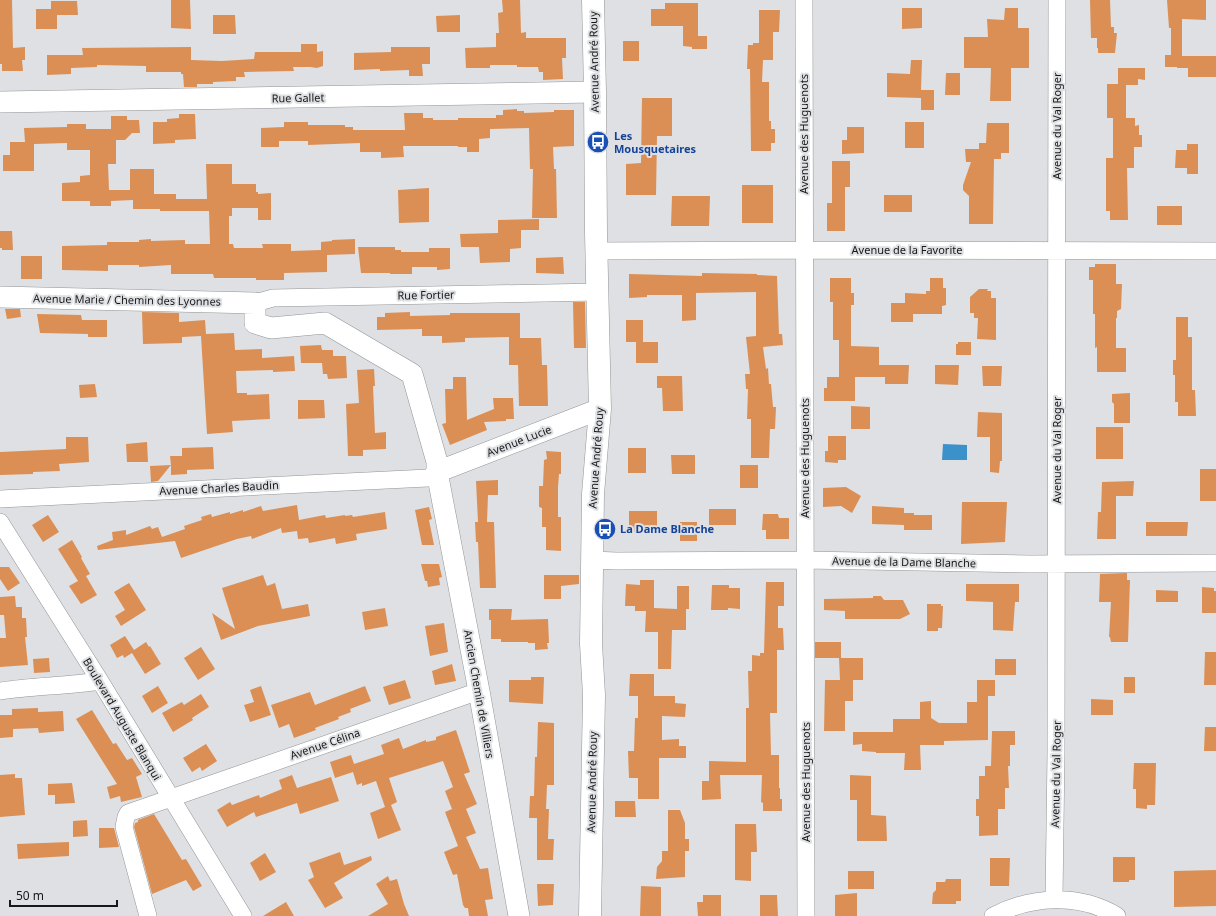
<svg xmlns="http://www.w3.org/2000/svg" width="1216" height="916" font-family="'Noto Sans',sans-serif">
  <rect width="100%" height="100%" fill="#dee0e3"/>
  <path fill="#3b91ca" d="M943 444 967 445V460H942Z"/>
  <path fill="#db8f55" d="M0 0H12L13 48 25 47V60H22L23 71H2V64H0Z
    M171 0H190L191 29 171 28Z
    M502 0H520L521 33 526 32V38H566V58H562L563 79 543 80V72H539L538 67H517V65H490V68H466L465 48 496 47V33H499L498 13 503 12Z
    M1090 0H1110L1111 27H1114V33H1117L1115 53H1098V48H1097V38H1091Z
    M1167 0H1206V20L1182 19V56H1216V77H1188V68H1177V67H1165V55H1171V28H1169Z
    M51 1H77L78 15H57V29H36V9H51Z
    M665 3H698V36H707V49H692V47L683 46V26H651V9H665Z
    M902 8H922V28L902 29Z
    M1005 8H1018V28H1029V68H1011V101H990L991 68H964V37H988L987 19 1004 20Z
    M759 10H780L779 32H773V60H763L762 82H769V121H771V129H775V143H771V151H751L750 69H747L748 45H753V43H759Z
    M213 15H235L236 34H213Z
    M460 15V32H437L436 16Z
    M623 41H639V61H623Z
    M301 44H317V52L323 51V66L317 68 310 67H293L294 71 244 72 245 77H236V81L213 82V84H197V87H184L183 74H181V72H146V66L97 65V67L71 68V74L47 75V55H83L82 48 191 47V60L222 61 254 59 255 52H301Z
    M391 47H430V64H422L423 76H409V70L380 71V69L354 70V53L391 52Z
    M911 60H922L921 90H934V110H921V98L887 97V73L910 74Z
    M1118 68H1145V80L1138 79V85H1126V118H1135V126L1139 125V135H1142V147H1134V168H1127L1128 220H1110V211H1106V158H1113V118H1107V84H1118Z
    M946 73H960V95H945Z
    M642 98H672V136H657L656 195H626V164L641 163Z
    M517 109V111H524V113L554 112V110H574V146L553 147 554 169H556L557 218H532L533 169H530L529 128 490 129V138L479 139V152H467V147H458V146H403L404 157 381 158V152H360V143L308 145V141H279V147H261V128L284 127V122H308V125H345V127H353V130H405L404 113H423V118H433V120H458V118H496V115H503V110Z
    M179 114H195L196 139 175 140V143L153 144V122H167V119L179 118Z
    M111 116H127V120H139L140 133H132L125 140H116V164H108L109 190H130V169H154V194H176V199H207L206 164H232V184H256V192H258V194L271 193V220H258V208H232V216H229V244H233L234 248H263L262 244H291V251L321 250V242L332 241V240L355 239V254L327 255V272L284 273V280H256V278H214L213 274H171V265L139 267V265H108V271L62 270V246L107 245V242H139V240L151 239V241L185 240V244H210L209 211H160V209H133V200L111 201V206H90V201H62V183L80 182V176L90 175V150H67V143L34 144V171H3V155H10V142H25L24 128 67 127V124H86V129H111Z
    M905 122H924V148H905Z
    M987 123H1009V153H1001V159H994L993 224H969V196L963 190V185L971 162H966L965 149H979V143H986Z
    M847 127H864V153L842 154V140H847Z
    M1187 144H1198V174H1187V168H1175L1176 150H1187Z
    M832 161H850V187H845V231H827V203H832Z
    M742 185H773V223H742Z
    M429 188V222L399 223 398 190Z
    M884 195H912V212H884Z
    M672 196H710L709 226H671Z
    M1157 206H1182V225H1157Z
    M539 219V230H521V248L510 249V262L480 263 479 247H461L460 234 498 233V220Z
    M0 231H12L13 250H2V248H0Z
    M358 247H395V250H401V252H429V248H450V269L437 270V267H412V274H390V273H361Z
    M21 256H42V279H21Z
    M563 257 564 274 536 273V258Z
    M1095 264H1116V284H1122L1121 309 1117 311V318H1116V348H1126V372H1097V347L1095 348V314H1093V280H1089V267H1095Z
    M702 273 757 274V275L777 276 779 334H782L783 345 763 347 766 369 768 368 769 384H771L773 407H776L775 429H770L769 458H751V419H747L748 389H746L745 374H750L746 337 756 336V292L696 293V320L682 321V295H647V297L629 298V274L702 276Z
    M830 278H851V293H854V305H851V346L879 347V365H909L908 384H885V377H855V401H824V388H827V377H839V340H833V302H830Z
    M930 278H943V288H946V305L942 306V314H913V322H891V303H905V293L926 294V291H930Z
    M979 289H988L987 291H991V298H996V340L977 339 978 318H974V313H970V297Z
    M573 302H585L586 348H574Z
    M5 309H20L21 317 7 319Z
    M142 312 179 313V322L205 320 206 334 234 333 235 350 262 349V358L294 356 295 371 273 372V370L236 371 237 393H247V395L269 394 270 419 232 421 233 432 207 434 201 336 182 337V343L143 344Z
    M410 312V316L450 315V313H520V338H541L542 365H547L548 406H519L518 365H509V337L465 338V342L442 343V336H422V329L377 330V317H385V313Z
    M37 314 81 315 82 320H107V337H88V334L40 333Z
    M1176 317H1188V337H1192V390H1195L1196 416H1178V402H1175V375H1173V360H1176Z
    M626 320H643V342H658V363H636V342H626Z
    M958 342H971V355H956V344H958Z
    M321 345 322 350H333V356H346L347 378 328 379 327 374H323L322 363H301L300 346Z
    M935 365H959L958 385 935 384Z
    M982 366H1002L1001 386H983Z
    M374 369 375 386H373L375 433 386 432V449L363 450V456H348L346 404 359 403 357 370Z
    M657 376H682L683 411H663L662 388H657Z
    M453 377H466L467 420 494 409 493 398H513L514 419H506V421L484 422 487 430 450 445 442 424 446 423 445 389H453Z
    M95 384 97 397 80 398 79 385Z
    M1130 393V423H1114V404L1112 402V394Z
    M298 400H324L325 418 298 419Z
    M851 406 870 407V429H851Z
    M978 412 1002 413V461H1000L999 473 990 472V437H977Z
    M1096 427H1123V459H1096Z
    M828 436H846V460H838V463L825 462V451H828Z
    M66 437H88L89 462 59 464 60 471 33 472V474L0 475V452L66 449Z
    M147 442 148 462H127L126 444Z
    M213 447 214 469 187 470V474L171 475V465L158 481 151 482 150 466 171 465 170 456H182V448Z
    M628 448H646V473H628Z
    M546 451 561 452V474H559L558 487V517H561V551L546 550V527H542V508L539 507V486H543L544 460 547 459Z
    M671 455H695V474H672Z
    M740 465H758V488H740Z
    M1200 469H1216V501H1200Z
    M498 480V495H488L487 522H478L476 481Z
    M1134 481 1133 496H1116V539H1097L1098 512H1101L1102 482Z
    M846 487 861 496 852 513 841 506 823 507V488Z
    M962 502H1007L1005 542 961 544Z
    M297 505 299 520 325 515 326 518 345 515V516L352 515 353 517 385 512 387 529 356 534 357 540 336 544 335 538 309 543 308 538 298 539 297 531 282 533 281 528 252 539 251 536 237 539 181 558 175 541 98 550 97 546 113 540 112 532 126 530V535L150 526 152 529 158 527 162 537 185 529 184 526 202 520 201 517 211 514 212 517 230 512V514L243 510V512L261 506 263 511Z
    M872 506 904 508V513H914V515H932V530H904V525L872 524Z
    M429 507 432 519 429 520 434 545H422L415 510Z
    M709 509H736V525H709Z
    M629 511H657V532H629Z
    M763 514H778L779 518H789V539H766V530H762Z
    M48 515 59 532 43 542 32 525Z
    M475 522H494L496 588H480L478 542H476Z
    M680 522H697V541H680Z
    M1146 522H1188L1187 536H1146Z
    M72 540 82 557 81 558 90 574 86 576 97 595 81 604 69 586 78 581 58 549Z
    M421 564H439L442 577 439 578 440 585 428 587 427 581H425Z
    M0 567H9L20 583 8 591 0 579Z
    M1127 573V580H1130L1128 642H1111L1110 637H1109L1111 602H1099L1100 574Z
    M263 575 267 586 275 583 282 609 308 604 310 616 258 626 221 640 212 613 235 629 222 588Z
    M544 575H579V584L561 586V599H544Z
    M640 580H654V608L677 609V586H689V609H686V630H672L671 669H658V632H645L646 611H635V606H625L626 584 640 585Z
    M766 582H784V606H778V628H783L784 650H777V713H770L771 755H779V788H780V799H782V811H763V803L761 802 762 775H720L721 799 702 800V781H709V761L746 762V708H749L748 671H752V655L760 656V653H764Z
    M129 583 146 610 121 626 115 616 125 610 114 592Z
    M966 584H1019V602H1015L1013 631 993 630V602L966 601Z
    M712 585H729V588H740V609L728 608V610H711Z
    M1202 587 1214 588V591H1216V613H1202Z
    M1156 590 1178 591V602H1156Z
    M15 596 16 607H22V618H26L27 637H25L28 665 0 667V638H6L4 615H0V597Z
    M873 596H881L884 600H903L910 614 900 619H845V611L824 610V599L873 598Z
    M927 604H941V606H943L942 628H938V631H927Z
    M385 608 388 626 365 630 362 612Z
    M489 609H512L511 620 548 619 549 643H547L548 649 535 650V643H528V642H501V639H491V620H489Z
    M444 623 448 652 430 656 425 626Z
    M125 636 134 650 146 642 149 647 150 646 161 664 145 674 132 653 124 658 123 655 117 658 110 645Z
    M815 642H841V658H815Z
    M201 647 215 669 198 680 184 658Z
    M1205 652H1216V685H1204Z
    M49 658 50 672 34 673 33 659Z
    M839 658H863V680H853V701H845V731H824L825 680H840Z
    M995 659H1016V675H995Z
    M452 664 456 681 435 685 432 671Z
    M630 674H654V696H675V703L686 704 685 717 662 716V740L679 739V746H686V758H659V799H638V778H629L628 751H634L635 718H638V696H629Z
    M531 677H544L543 704 509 702V680H531Z
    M1124 677H1135V693H1124Z
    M405 680 411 698 389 705 383 687Z
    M977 680H995V696H988V740L944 741V745H920L921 770H904L905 753H876V752L862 751V744L853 745V732H893V719H920V702L931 701V718L939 723H967V702H977Z
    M158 686 168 703 152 713 142 696Z
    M261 686 271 715 250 722 244 705 254 702 250 690Z
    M365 686 371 701 350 709 351 712 338 717 339 719 315 728 316 730 294 738 289 724 279 728 271 705 310 692 315 705Z
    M201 694 209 707 192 718 193 720 173 732 162 713 182 702 184 705Z
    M1091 699 1113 700V715H1091Z
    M38 708V712L63 711 64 731 39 733 38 728 13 729V737L0 738V715H12V709Z
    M92 710 113 744 116 743 127 760 132 758 142 774 136 777 142 797 121 802 120 796 110 799 107 787 117 784 76 719Z
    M538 722 554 723V785H547L546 809H549L548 839H554L553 860H537V818H529L530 796H534L535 757H537Z
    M1205 727H1216V751H1204Z
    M456 730 470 772 464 774 477 804 466 809 476 833 466 837 480 869 488 868 493 899 485 900 488 916H469L468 908H465L463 905 457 874 453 875 444 852 458 846 445 812 452 809 445 791 453 787 443 761 389 778 397 802 391 805 401 830 378 839 370 813 385 807 376 781 362 786V783L357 785 353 772 335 778 330 762 351 755 354 764 384 754 381 745 399 738 403 749 426 740V742L436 740V737Z
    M992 731H1015V745H1010V766H1008L1009 788H1005V809H998V835L979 836V816H976V799H979V776H985V766H991Z
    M206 744 217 761 202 771 200 767 192 772 183 758Z
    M1134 763H1156L1155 805H1147V809L1136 808V789H1133Z
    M15 774V778H22L25 815 0 817V775Z
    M292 775 297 788 331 777 339 801 300 814 297 803 256 817 254 812 227 827 217 810 230 802 232 805 259 795 260 798 282 789 279 780Z
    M850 775 871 776V815L886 816 887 841H857V800H850Z
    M72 783 75 803 55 804V795H48V784Z
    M615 801H635L636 817H615Z
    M668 810H680L685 823V839H689V851H685V877L656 879 657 867 662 861V851H668Z
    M154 814 182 860 186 859 202 886 193 891 186 880 152 894 134 827 135 823 138 822V820Z
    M87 820 88 836 73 837V821Z
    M735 824H756L757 852H751V881L735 880Z
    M99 828H114L119 847 99 848Z
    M69 842V856L18 859 17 844Z
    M340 852 344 865 371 856 372 860 334 883 343 898 325 908 308 880 314 877 309 863Z
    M265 853 276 872 260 881 250 863Z
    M1113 857H1135V880H1129V882H1113Z
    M990 858H1010L1009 886H990Z
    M1216 870V906L1174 907V871Z
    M848 871H874V889H848Z
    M388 876 390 881 397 879 404 904 409 916H368L388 904 376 884Z
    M946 879H961V901H956V904H932L933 893 936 890V882H945Z
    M537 884H554L553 905 538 906Z
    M641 886 661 887V916H640Z
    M857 893V916H835V895Z
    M703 895H721V916H698L697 902H703Z
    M760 895H777L778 916H760Z
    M286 902 294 916H263Z"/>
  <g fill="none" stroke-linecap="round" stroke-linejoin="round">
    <g stroke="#929496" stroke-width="18">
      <path id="minor" d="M804 0 806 916
        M597 251 804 250 1216 251
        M255 303 273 298 598 292
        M0 499 428 478 437 472
        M0 522 100 681 243 916
        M592 560 616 561 805 560 1030 564 1216 563
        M0 691C33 686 67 686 100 681
        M1054 899 1056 753 1057 0
        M148 916 124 827 126 817 128 813 479 691
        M993 916C1031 896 1079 893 1117 916"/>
    </g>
    <g stroke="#929496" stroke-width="22">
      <path id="tertiary" d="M0 102 595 92
        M0 297 255 303V323L271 328 325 323 412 374 437 462V472L479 691 519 916
        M437 472 600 409"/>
    </g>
    <g stroke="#929496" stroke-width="23">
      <path id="secondary" d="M590 916 594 695 591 644 593 494 600 409 596 233 595 92 593 0"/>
    </g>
    <use href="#minor" stroke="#fff" stroke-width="17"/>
    <use href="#tertiary" stroke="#fff" stroke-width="21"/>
    <use href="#secondary" stroke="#fff" stroke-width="22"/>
  </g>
  <defs>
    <g id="bus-disc" transform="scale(1.15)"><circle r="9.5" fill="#1a4fb4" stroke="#dee0e3"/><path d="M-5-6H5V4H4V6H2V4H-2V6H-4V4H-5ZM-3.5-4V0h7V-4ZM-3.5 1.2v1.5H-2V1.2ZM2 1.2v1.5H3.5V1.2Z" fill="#fff"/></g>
  </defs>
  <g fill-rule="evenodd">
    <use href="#bus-disc" x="598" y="142"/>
    <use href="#bus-disc" x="605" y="529"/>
  </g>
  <g text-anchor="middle" stroke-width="4" stroke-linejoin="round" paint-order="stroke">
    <g font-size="11" fill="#171819" stroke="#dee0e3">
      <text transform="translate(594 62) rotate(-91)" y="4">Avenue André Rouy</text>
      <text transform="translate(298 98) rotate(-1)" y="4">Rue Gallet</text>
      <text transform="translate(1057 126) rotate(-90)" y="4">Avenue du Val Roger</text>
      <text transform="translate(804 134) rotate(-90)" y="4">Avenue des Huguenots</text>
      <text x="907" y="254">Avenue de la Favorite</text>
      <text transform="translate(426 295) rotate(-1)" y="4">Rue Fortier</text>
      <text transform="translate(127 300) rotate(1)" y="4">Avenue Marie / Chemin des Lyonnes</text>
      <text transform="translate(519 441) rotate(-21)" y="4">Avenue Lucie</text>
      <text transform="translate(1057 450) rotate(-90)" y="4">Avenue du Val Roger</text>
      <text transform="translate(596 458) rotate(-86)" y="4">Avenue André Rouy</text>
      <text transform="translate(805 458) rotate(-90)" y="4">Avenue des Huguenots</text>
      <text transform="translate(219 488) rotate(-3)" y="4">Avenue Charles Baudin</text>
      <text transform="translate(904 562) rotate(1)" y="4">Avenue de la Dame Blanche</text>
      <text transform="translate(479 694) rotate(80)" y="4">Ancien Chemin de Villiers</text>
      <text transform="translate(122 719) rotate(59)" y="4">Boulevard Auguste Blanqui</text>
      <text transform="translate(325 744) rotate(-19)" y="4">Avenue Célina</text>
      <text transform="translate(1056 774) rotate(-89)" y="4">Avenue du Val Roger</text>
      <text transform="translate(592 782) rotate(-89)" y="4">Avenue André Rouy</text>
      <text transform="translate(806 782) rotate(-90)" y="4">Avenue des Huguenots</text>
    </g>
    <g font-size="11" font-weight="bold" fill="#164399" stroke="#dee0e3" text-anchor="start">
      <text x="614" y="140">Les<tspan x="614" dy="13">Mousquetaires</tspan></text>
      <text x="620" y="533">La Dame Blanche</text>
    </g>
  </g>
  <path d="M10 900v6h107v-6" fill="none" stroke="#171819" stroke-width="2"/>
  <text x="16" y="900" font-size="12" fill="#171819" stroke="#dee0e3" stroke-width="3" paint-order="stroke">50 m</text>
</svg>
